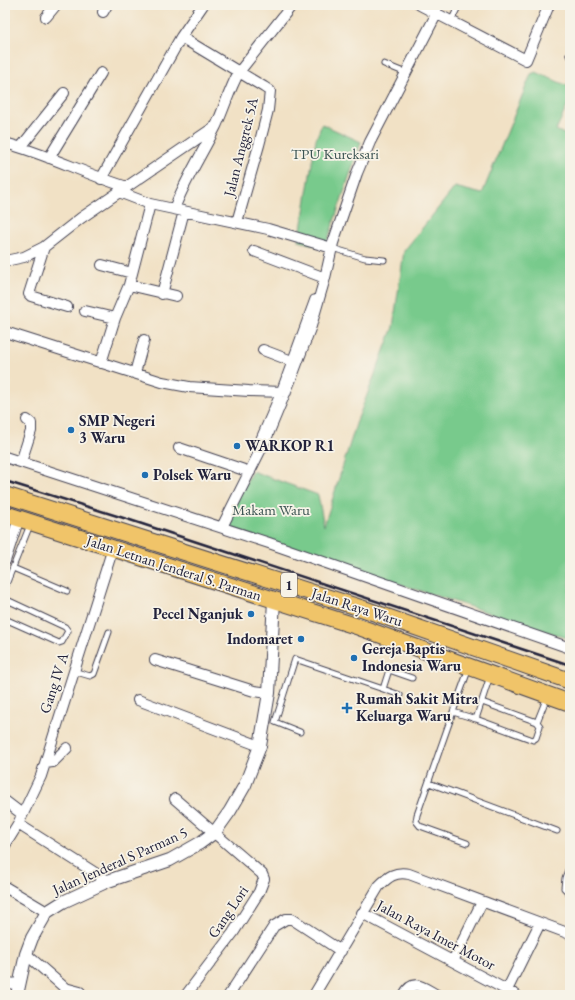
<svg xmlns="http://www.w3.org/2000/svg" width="575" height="1000" font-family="'EB Garamond',serif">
  <rect width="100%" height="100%" fill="#f7f3e8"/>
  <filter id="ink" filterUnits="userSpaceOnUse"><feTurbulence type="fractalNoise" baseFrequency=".025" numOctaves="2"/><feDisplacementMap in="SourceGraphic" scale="8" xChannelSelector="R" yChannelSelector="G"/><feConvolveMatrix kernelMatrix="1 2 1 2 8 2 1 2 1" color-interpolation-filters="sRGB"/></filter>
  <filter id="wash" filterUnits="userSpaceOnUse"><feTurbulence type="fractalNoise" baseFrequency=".012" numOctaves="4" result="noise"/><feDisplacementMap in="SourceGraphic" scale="16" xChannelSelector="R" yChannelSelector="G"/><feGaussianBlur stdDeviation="0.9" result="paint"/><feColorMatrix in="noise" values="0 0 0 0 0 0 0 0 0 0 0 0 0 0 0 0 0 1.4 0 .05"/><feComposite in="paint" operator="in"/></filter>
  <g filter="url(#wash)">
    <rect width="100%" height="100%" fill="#f1e1c5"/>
    <path fill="#78ca8c" stroke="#4d7664" d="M536 72 570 87V100L556 130 570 137V639L223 527 252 471 318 495 324 526 357 421 393 327 404 251 455 187 482 194 531 74Z
      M322 124 361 142 325 248 299 241 316 139Z"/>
  </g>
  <g filter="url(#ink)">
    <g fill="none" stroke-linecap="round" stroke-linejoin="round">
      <g stroke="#413f50" stroke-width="7">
        <path id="service" d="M451 21 459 5
          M569 55 570 54
          M384 64 406 73
          M332 248 365 258 384 260
          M13 568 67 591
          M5 587 30 525
          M5 599 65 627 68 631 62 642 59 643 5 619
          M73 671 90 676 94 674 109 632
          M383 689 400 695
          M453 712 469 668
          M476 719 533 740 536 738 540 726 537 722 482 702
          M537 722 547 697
          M300 732 275 722 295 659 383 689 389 670 412 678
          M429 783 557 831
          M467 843 420 826 416 821 417 815 453 712 476 719 490 676
          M570 865 565 878 564 888 570 894"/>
      </g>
      <g stroke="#413f50" stroke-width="9">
        <path id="pedestrian" d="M255 450 280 392 314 299"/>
      </g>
      <g stroke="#413f50" stroke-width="12">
        <path id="minor" d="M420 5 526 60 549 5
          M103 12 107 5
          M46 17 56 5
          M181 37 239 72 264 87 270 91 268 110 259 145 237 222
          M5 143C47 154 85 174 127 187
          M21 147 64 93
          M49 158 101 73
          M101 179 181 37 203 5
          M119 192 150 204 268 229 332 248
          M174 209C185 180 202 154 216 126 224 109 229 90 239 72L292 5
          M44 247 29 294 31 296 67 307
          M254 251 325 278
          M5 261 24 257 44 247 81 218 216 126
          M102 265 132 273
          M129 285 176 296
          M162 294 184 211
          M85 311 115 318
          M5 332 162 382 189 387 249 391 286 392
          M263 350 297 363
          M101 363 115 318 129 285 150 204
          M135 373 144 340
          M179 448 250 472
          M5 457 269 543 570 648
          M21 462 31 431V423L27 420
          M222 527 266 439 293 374 311 326 325 278 333 243 357 173 370 142 437 13
          M5 561 19 518
          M155 660 254 691 269 693
          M138 700 260 746
          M45 763 53 762 67 748
          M175 799 262 874 264 879 259 892 233 933 186 995
          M5 801 22 814
          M18 824 108 881
          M5 845 18 824 41 776 113 548
          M5 887 47 912
          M362 913 516 995
          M26 954 65 988 80 992
          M453 961 482 902
          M5 982 19 985
          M507 990 540 923
          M229 995 274 926 286 919H292L341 951
          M314 995 379 886C388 877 395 871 409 874L570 934
          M404 995C413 977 424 988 437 995"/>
      </g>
      <g stroke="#413f50" stroke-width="14">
        <path id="tertiary" d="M17 995 26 954 32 938 47 912 63 902 108 881 170 860 200 843 215 832 230 811 245 785 260 746 269 693 274 600"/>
      </g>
      <g stroke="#413f50" stroke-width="18">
        <path id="trunk" d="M5 495 364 609 570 681
          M5 514 359 627 570 703"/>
      </g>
      <use href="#service" stroke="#fff" stroke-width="5"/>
      <use href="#pedestrian" stroke="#fff" stroke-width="7"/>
      <use href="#minor" stroke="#fff" stroke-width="10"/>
      <use href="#tertiary" stroke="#fff" stroke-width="12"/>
      <use href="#trunk" stroke="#f0c469" stroke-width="16"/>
      <path stroke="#22223b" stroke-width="2.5" d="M5 481 130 520 570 665"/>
    </g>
  </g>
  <g fill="#1f6fb2" stroke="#f7f3e8" stroke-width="1.5">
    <circle cx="71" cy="430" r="4"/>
    <circle cx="237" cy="446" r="4"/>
    <circle cx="145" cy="475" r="4"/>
    <circle cx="251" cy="614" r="4"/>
    <circle cx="301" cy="639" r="4"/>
    <circle cx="354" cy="658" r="4"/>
    <path d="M345 702h4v4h4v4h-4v4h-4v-4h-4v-4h4z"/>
  </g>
  <g text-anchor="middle" stroke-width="3.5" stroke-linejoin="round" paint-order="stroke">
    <rect fill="#f7f3e8" stroke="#62616f" stroke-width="1" x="281" y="573" width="16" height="24" rx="3"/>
    <g font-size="14" font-weight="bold" fill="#22223b">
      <text x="289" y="590">1</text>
    </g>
    <g font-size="15" fill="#22223b" stroke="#f7f3e8">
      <text transform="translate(241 147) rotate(-76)" y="5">Jalan Anggrek 5A</text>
      <text transform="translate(174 568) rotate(18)" y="5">Jalan Letnan Jenderal S. Parman</text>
      <text transform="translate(357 607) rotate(18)" y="5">Jalan Raya Waru</text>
      <text transform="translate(54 683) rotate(-72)" y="5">Gang IV A</text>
      <text transform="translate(120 861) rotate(-24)" y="5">Jalan Jenderal S Parman 5</text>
      <text transform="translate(228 912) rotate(-56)" y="5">Gang Lori</text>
      <text transform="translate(436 935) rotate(28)" y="5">Jalan Raya Imer Motor</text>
    </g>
    <g font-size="15" fill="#3c5453" stroke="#f7f3e8">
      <text x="335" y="159">TPU Kureksari</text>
      <text x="271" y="515">Makam Waru</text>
    </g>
    <g font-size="15" font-weight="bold" fill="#22223b" stroke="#f7f3e8" text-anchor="start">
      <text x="79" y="426">SMP Negeri<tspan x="79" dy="17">3 Waru</tspan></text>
      <text x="245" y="451">WARKOP R1</text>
      <text x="153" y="480">Polsek Waru</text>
      <text x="243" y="619" text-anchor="end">Pecel Nganjuk</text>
      <text x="293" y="644" text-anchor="end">Indomaret</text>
      <text x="362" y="654">Gereja Baptis<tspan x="362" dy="17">Indonesia Waru</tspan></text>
      <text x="356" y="704">Rumah Sakit Mitra<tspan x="356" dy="17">Keluarga Waru</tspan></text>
    </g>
  </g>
  <rect width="575" height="1000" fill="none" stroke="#f7f3e8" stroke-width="20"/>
</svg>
